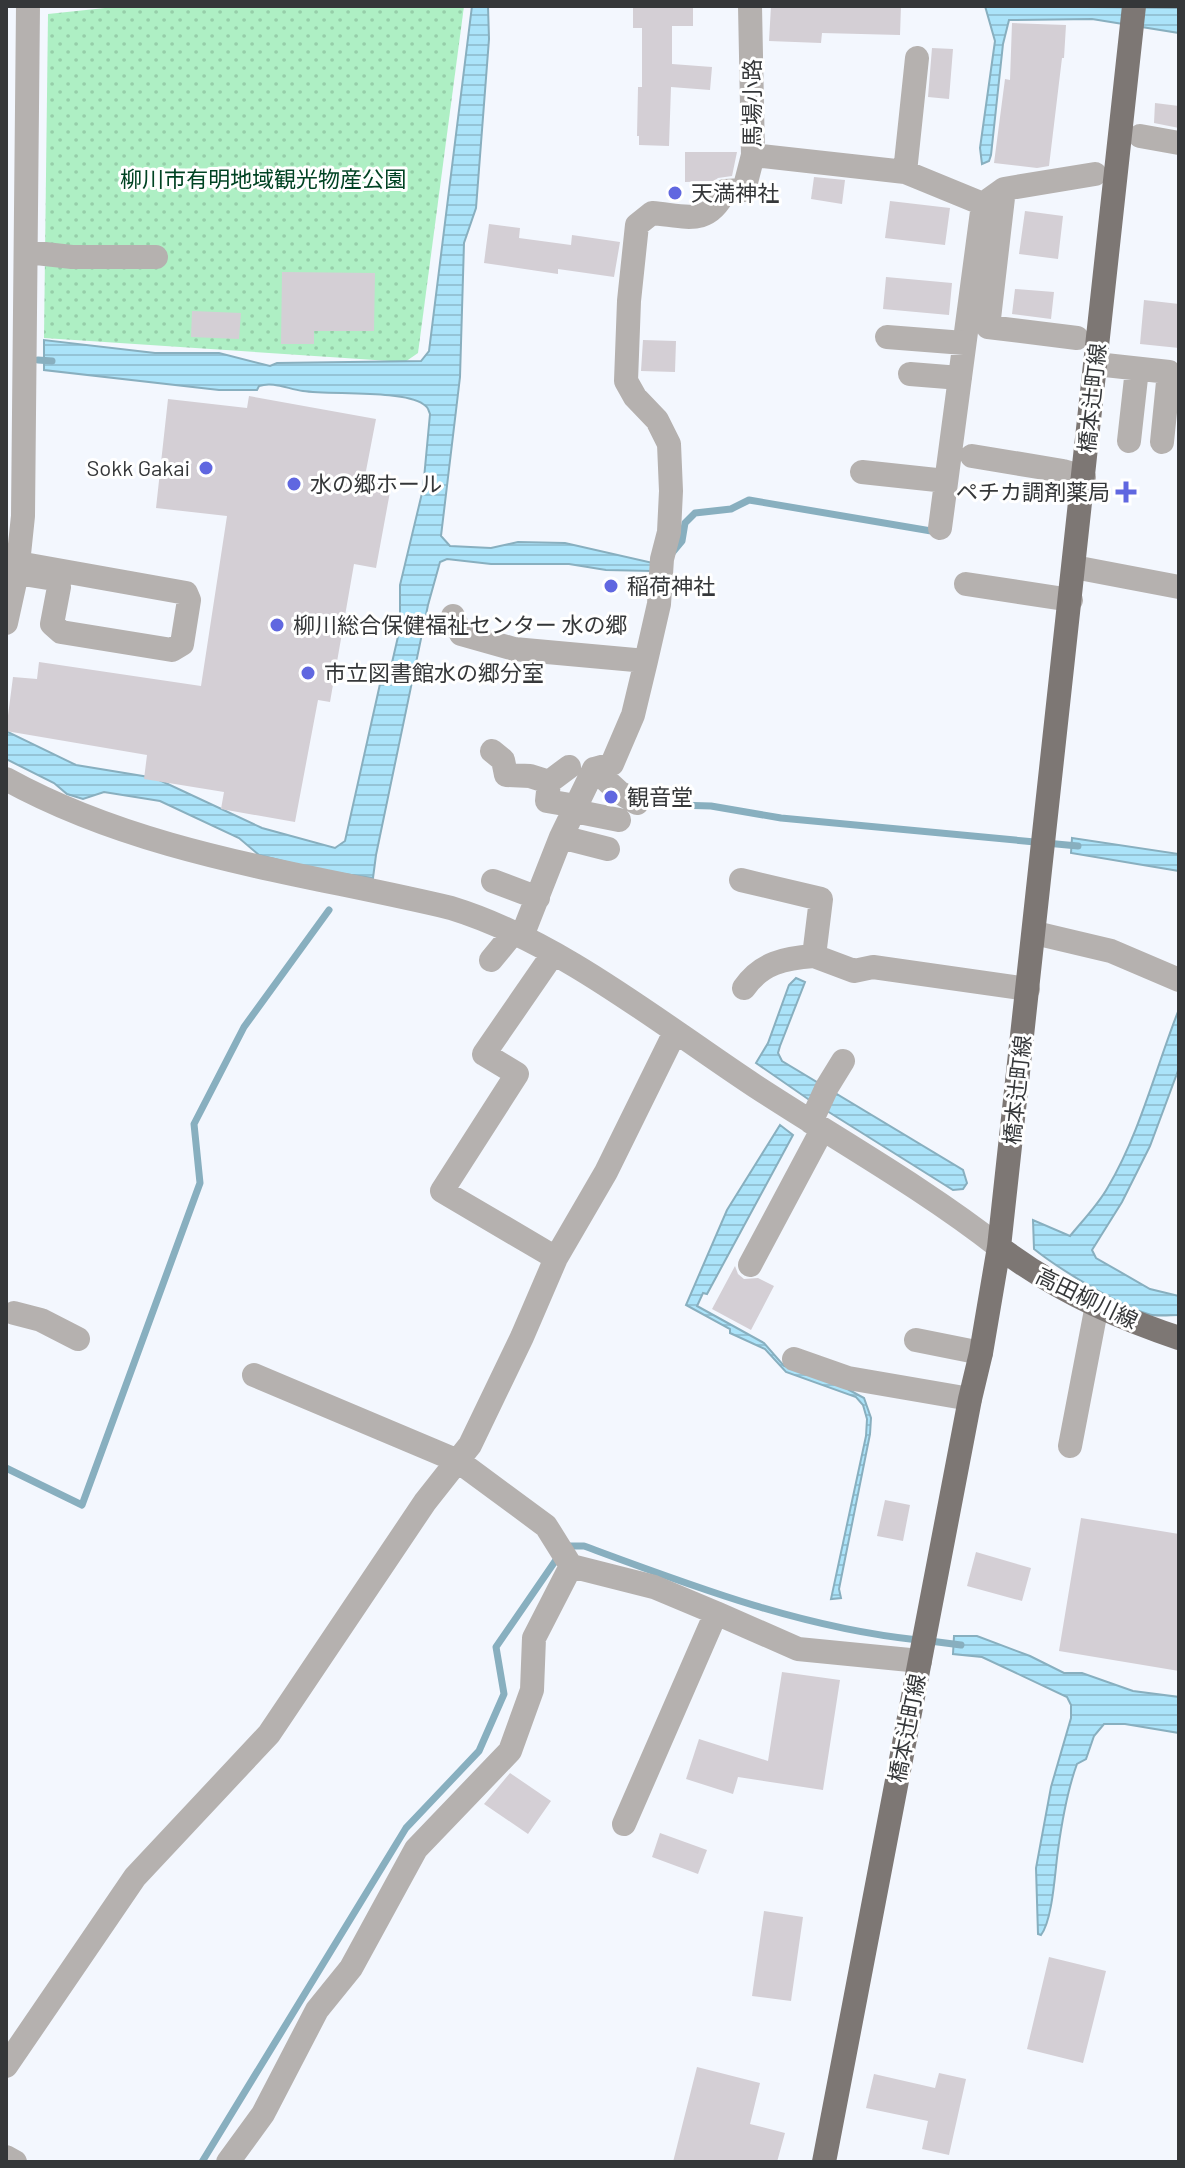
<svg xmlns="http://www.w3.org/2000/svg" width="1185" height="2168" font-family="Barlow,'Noto Sans JP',sans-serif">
  <defs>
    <pattern id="park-dots" width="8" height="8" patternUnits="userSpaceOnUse" patternTransform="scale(2)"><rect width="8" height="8" fill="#aeefc4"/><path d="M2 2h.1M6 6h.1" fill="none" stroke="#96cea9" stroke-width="1.8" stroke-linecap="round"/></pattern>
    <pattern id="water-rules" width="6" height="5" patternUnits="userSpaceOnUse" patternTransform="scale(2)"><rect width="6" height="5" fill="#abe3f9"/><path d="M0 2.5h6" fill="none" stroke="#94c3d6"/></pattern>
  </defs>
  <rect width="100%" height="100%" fill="#f3f7fe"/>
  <path fill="url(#park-dots)" d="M124 6H464L418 353 405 362 44 338 48 14Z"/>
  <path fill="url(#water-rules)" stroke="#88afbf" stroke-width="2" d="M472 6H488L489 39 476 208 464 243 460 377 441 536 450 546 491 548 518 542 565 543 653 563V571L606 570 569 564H491L447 559 440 562 428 605 376 855 373 878 322 871 259 855 239 838 160 801 104 792 83 799 67 794 54 783 6 759V731L76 765 155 778 262 828 335 848 345 841 380 684 391 667 400 628V585L423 489 430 414C428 409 428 407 423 404 403 390 331 395 303 391 288 389 273 381 259 386L257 390H219L44 370V340L155 353H219L270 366 277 363 421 361 429 351Z
    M985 6 1179 8V33L1092 19 1009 20 1003 44 991 155 989 161 982 164 980 148 995 41Z
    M1072 838 1179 854V871L1071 853Z
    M796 978 805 982 780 1046 778 1053 782 1061 963 1170 967 1183 963 1189 953 1190 808 1099 756 1063 768 1043 789 985Z
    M1179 1009V1068L1150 1146 1122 1202 1092 1250 1096 1258 1150 1289 1179 1296V1315C1169 1315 1157 1317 1148 1314 1118 1305 1059 1269 1034 1249L1033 1220 1070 1236C1083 1220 1098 1205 1108 1187 1140 1133 1156 1067 1179 1009Z
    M780 1125 793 1135 707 1294 703 1293 697 1306 764 1343 784 1366 840 1385 864 1398 871 1418 870 1434 839 1589 841 1598 831 1599 866 1436 867 1419 863 1405 856 1397 786 1372 765 1349 730 1333V1329L686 1305 727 1210Z
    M954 1636H977L1030 1656 1064 1673H1082L1133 1691 1179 1697V1733L1125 1724H1104L1094 1736 1086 1759 1077 1764C1067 1791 1062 1821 1058 1850 1055 1870 1053 1919 1041 1935L1038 1934 1036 1868 1051 1787 1071 1718V1705L1067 1697 982 1657 953 1654Z"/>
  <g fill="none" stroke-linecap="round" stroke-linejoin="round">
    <path stroke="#88afbf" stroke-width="7" d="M38 360 52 361
      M672 553 682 541 685 523 695 513 731 509 749 500 937 532
      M677 805 711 806 781 818 1078 846
      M6 1468 82 1505 200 1183 194 1124 244 1027 329 910
      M565 1546H584C692 1586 802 1628 918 1640
      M930 1641 961 1645
      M202 2162 406 1828 479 1751 504 1694 496 1647 558 1557"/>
  </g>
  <path fill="#d4cfd5" d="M633 6H693V26H672V64L712 67 710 90 671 87 669 146 639 145V136H637L638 87H642V28H633Z
    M771 6H901L900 35 822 33 821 43 769 41Z
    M1012 23 1066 25 1064 58H1062L1049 166 1037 168 994 163 1005 79 1010 80Z
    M932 48 953 49 949 99 928 97Z
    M1155 103 1179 106V128L1154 123Z
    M685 152H737L732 176 718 178 714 181 685 182Z
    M814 177 845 180 842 204 811 199Z
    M890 201 950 208 945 245 885 238Z
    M1025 211 1063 216 1058 259 1019 254Z
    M489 224 520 228 519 238 571 245 572 235 620 242 614 277 558 269V274L484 263Z
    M282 272 375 273 374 331H314V344H281Z
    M886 277 952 283 949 315 883 309Z
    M1015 289 1054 292 1051 319 1012 314Z
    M1144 300 1179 304V348L1140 344Z
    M192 311 241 313 239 339 191 337Z
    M643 340 676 341 675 372 641 371Z
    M249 396 376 419 365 476 392 481 376 568 354 564 330 702 318 700 295 822 221 809 224 792 144 779 147 755 6 731 13 677 37 679 39 662 201 686 227 516 156 508 168 399 247 408Z
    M735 1266 738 1274 744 1279 758 1278 774 1286 751 1330 712 1309Z
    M885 1500 910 1505 903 1541 877 1536Z
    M1081 1518 1179 1534V1671L1059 1651Z
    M976 1552 1031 1568 1022 1601 967 1586Z
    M782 1672 840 1680 823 1790 738 1777 733 1794 686 1779 699 1739 768 1761Z
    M510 1773 551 1801 528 1834 484 1804Z
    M660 1833 707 1850 698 1874 652 1857Z
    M764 1911 803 1917 791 2001 752 1996Z
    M1049 1957 1106 1971 1083 2063 1027 2049Z
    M697 2067 760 2083 750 2124 785 2133 777 2162H673Z
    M939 2073 966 2079 949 2155 922 2149 928 2121 866 2108 874 2074 935 2088Z"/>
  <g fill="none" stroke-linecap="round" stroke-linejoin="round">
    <path stroke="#b5b1af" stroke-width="24" d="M1140 136 1179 143
      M753 155 905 172 983 204
      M905 172 917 58
      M1004 189 988 327 1077 338
      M27 252 72 257H156
      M887 337 964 343
      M1096 364 1169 372 1162 442
      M910 374 960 378
      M1129 441 1137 369
      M972 456 1063 471 1084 477
      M862 472 946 481
      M940 528 983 204 1004 189 1095 174
      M1074 567 1179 587
      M17 573 54 579 59 587 52 624 61 632 172 650 182 644 189 600 186 593 18 563
      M966 584 1071 600
      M453 616 461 634 514 649 646 661
      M6 623 17 573 23 516 28 6
      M492 751 503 760 506 775 530 776 549 782
      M569 767 549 782 547 801 576 806
      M594 769 619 792 637 803
      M6 779C144 855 300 872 451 908 559 941 661 1024 755 1086 836 1139 924 1188 999 1247
      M574 811 619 820
      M561 837 608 849
      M741 880 821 899 814 956 854 971 873 967 1028 989
      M493 881 538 898
      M1035 933 1111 951 1179 980
      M522 936 561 837 594 769 612 764 633 715 646 661 659 604 662 559 669 532 671 491 669 444 657 420 635 397 626 381 629 301 637 225 652 213C686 216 708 227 725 191L744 190 753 155 750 6
      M553 954 484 1054 517 1074 442 1191 556 1258
      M491 960 514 932
      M744 988C761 963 785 958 814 956
      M811 1122 827 1087 843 1061
      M750 1265 822 1130
      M14 1313 41 1320 78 1339
      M916 1340 981 1353
      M794 1359 848 1378 970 1399
      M254 1375 458 1461 546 1526 571 1566 654 1587 716 1613
      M1070 1446 1097 1305
      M624 1824 716 1613 798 1649 920 1661
      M6 2066 135 1877 269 1734 425 1502 470 1445 522 1337 556 1258 606 1172 675 1032
      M6 2157 15 2162
      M228 2162 263 2114 317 2010 351 1968 416 1849 510 1751 532 1690 534 1638 571 1566"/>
    <path stroke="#7d7774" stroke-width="24" d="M999 1247C1053 1288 1115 1317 1179 1338
      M824 2162 970 1399 981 1353 999 1247 1134 6"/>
  </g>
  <g fill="#6067e0" stroke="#fff" stroke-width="3">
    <circle cx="675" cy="193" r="8"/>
    <circle cx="206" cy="468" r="8"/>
    <circle cx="294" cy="484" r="8"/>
    <path d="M1122 480h8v8h8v8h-8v8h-8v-8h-8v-8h8z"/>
    <circle cx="611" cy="586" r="8"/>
    <circle cx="277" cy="625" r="8"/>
    <circle cx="308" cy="673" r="8"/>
    <circle cx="611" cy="797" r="8"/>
  </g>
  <g text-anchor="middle" stroke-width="6" stroke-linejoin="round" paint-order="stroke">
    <g font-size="22" fill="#353739" stroke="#fff">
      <text transform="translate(752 103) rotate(-90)" y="8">馬場小路</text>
      <text transform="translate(1092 398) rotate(-84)" y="8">橋本辻町線</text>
      <text transform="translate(1017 1090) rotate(-84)" y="8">橋本辻町線</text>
      <text transform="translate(1087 1298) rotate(26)" y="8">高田柳川線</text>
      <text transform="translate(907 1728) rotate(-79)" y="8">橋本辻町線</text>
    </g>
    <g font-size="22" fill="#004323" stroke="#fff">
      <text x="263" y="187">柳川市有明地域観光物産公園</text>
    </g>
    <g font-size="22" fill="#353739" stroke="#fff" text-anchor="start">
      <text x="691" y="201">天満神社</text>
      <text x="190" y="476" text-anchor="end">Sokk Gakai</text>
      <text x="310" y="492">水の郷ホール</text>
      <text x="1110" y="500" text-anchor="end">ペチカ調剤薬局</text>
      <text x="627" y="594">稲荷神社</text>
      <text x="293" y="633">柳川総合保健福祉センター 水の郷</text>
      <text x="324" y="681">市立図書館水の郷分室</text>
      <text x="627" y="805">観音堂</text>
    </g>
  </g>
  <rect width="1185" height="2168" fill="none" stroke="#353739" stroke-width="16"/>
</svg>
